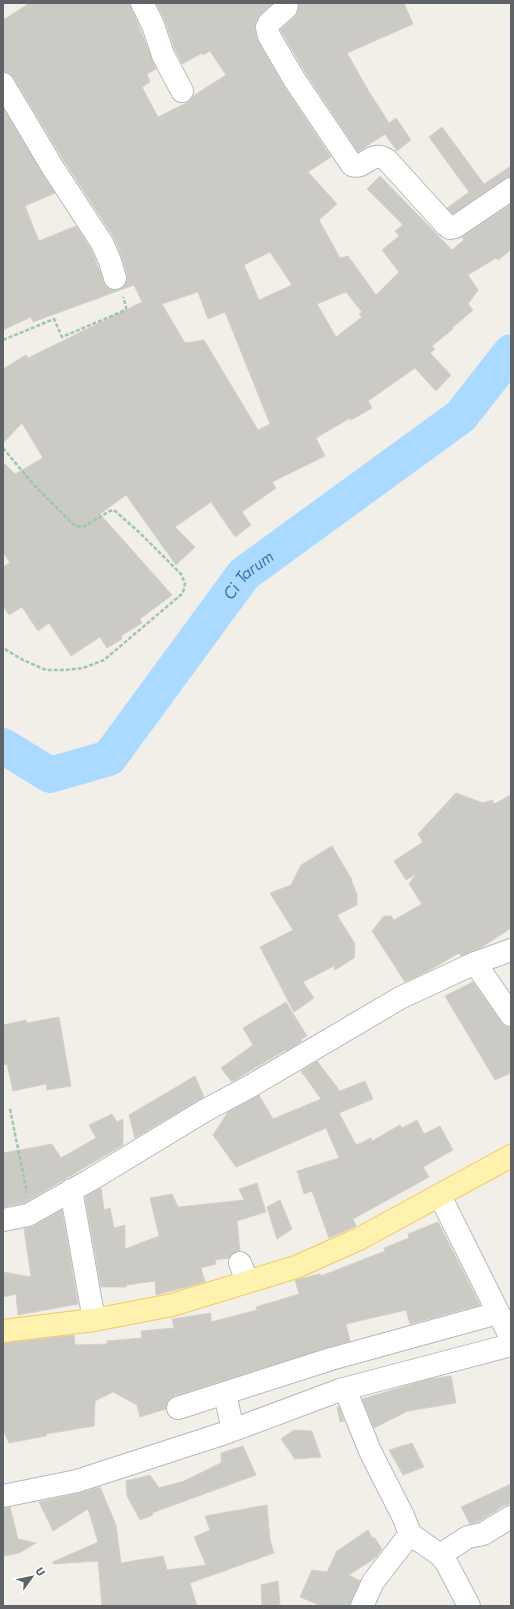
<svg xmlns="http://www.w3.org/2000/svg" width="514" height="1609" font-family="Jost,sans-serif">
  <rect width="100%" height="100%" fill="#f1efe8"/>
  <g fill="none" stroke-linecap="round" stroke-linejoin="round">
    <path stroke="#aadaff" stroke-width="36" id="s1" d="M3 746 50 775 109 758 244 574 461 416 511 352"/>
  </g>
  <path fill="#cccac5" stroke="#d6d1c6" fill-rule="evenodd" d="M30 3H130L156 69 147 74 150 82 142 87 158 117 188 102 193 96 226 75 210 51 203 55 202 53 182 64 175 50 165 21 156 3H273L261 14 256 21 255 30 257 39 284 86 331 157 308 172 337 204 319 220 340 258 348 256 376 295 399 272 382 250 399 236 395 231 403 225 367 189 380 176 452 250 464 240 462 237 511 204V250L498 260 496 258 468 275 478 290 468 304 473 310 452 328 453 329 432 346 435 349 430 353 451 375 436 391 415 368 368 401 372 408 351 420 350 418 316 438 325 456 272 482 276 488 242 512 251 525 235 537 211 502 175 527 195 547 176 565 126 495 100 514 172 595 140 619 142 623 121 636 122 639 107 648 100 637 71 656 49 623 38 631 22 607 9 615 3 606V567L10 563 3 552V462L15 474 43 458 22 423 3 443V369L26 355 28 358 142 302 134 285 33 322 31 317 3 330V108L55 193 25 206 39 241 76 226 91 249 106 287 112 290H119L124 286 127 281V274L122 257 113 236 64 161 14 78 9 73 3 72V20ZM270 252 292 285 259 300 244 265ZM198 292 208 319 225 312 270 424 258 430 204 340 185 343 162 304ZM346 292 362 312 359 314 362 317 336 337 317 304Z
    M299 3H404L413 24 347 53 368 90 389 123 396 118 411 140 397 151 385 134 358 152 305 72 281 31 280 30 295 17 298 10Z
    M442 127 484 184 511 166V177L504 179 453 214 447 208 469 192 429 137Z
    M456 793 483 803 492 800 494 804 511 795V928L482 947 461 956 459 953 428 971 405 982 372 931 384 916H391L394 920 422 904 409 884 416 874 406 880 394 861 423 842 418 834Z
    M332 846 352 880H351L357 894V905L337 915 355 944 354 958 335 970 334 966 303 982 314 998 294 1012 260 947 293 930 270 893 291 885 301 865Z
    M473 982 501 1022 505 1026 511 1027V1073L495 1080 445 996Z
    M286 1002 307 1036 301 1039 302 1041 286 1051 285 1050 232 1082 221 1068 253 1045 243 1028Z
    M59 1017 71 1086 47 1090 46 1084 13 1091 7 1064 3 1065V1025L26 1020 27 1023Z
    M317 1061 340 1091 365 1081 373 1099 339 1113 356 1145 371 1138 372 1141 400 1125 402 1128 417 1120 424 1134 440 1126 453 1150 423 1167 429 1177 353 1219 356 1226 329 1238 312 1191 304 1194 297 1171 339 1158 326 1128 236 1167 213 1135 228 1112 259 1095 273 1119 321 1099 301 1071Z
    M195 1076 204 1097 135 1138 129 1115Z
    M112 1114 117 1122 123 1119V1145L24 1203 3 1207V1153L52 1144 61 1158 96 1138 89 1125Z
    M257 1183 266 1212 237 1221 240 1251 235 1252 229 1258 215 1260 216 1264 201 1268 205 1282 156 1295 155 1281 126 1285V1287H101L85 1197 101 1188 104 1210 110 1208 114 1228 125 1225V1249L159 1236 150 1198 172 1194 178 1207 244 1200 239 1189Z
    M280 1200 292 1229 277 1239 267 1207Z
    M62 1210 78 1304 18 1315 16 1294 3 1297V1272L31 1277 24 1229 34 1226Z
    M438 1222 480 1305 410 1324 406 1310 346 1324 350 1341 174 1396 169 1400 166 1409 140 1417 137 1405 113 1392 95 1401 94 1426 46 1434V1436L9 1443 3 1430V1343L74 1335 75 1345 107 1344V1341L142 1338 141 1331 174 1328 172 1319 211 1313V1322L257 1310 256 1307 299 1294 295 1280 320 1274 321 1276 385 1251 384 1248 409 1238 408 1234Z
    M451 1376 456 1403 408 1411 374 1428 362 1399 429 1379Z
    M337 1407H339L344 1421 340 1422Z
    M294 1430 312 1431 321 1457 295 1459 281 1439Z
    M412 1443 424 1467 403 1475 389 1450Z
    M243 1446 256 1475 152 1513 153 1515 140 1520 127 1496 126 1481 150 1475 159 1488 184 1481 221 1463V1453Z
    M511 1484V1503L499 1508V1509L478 1522 470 1524 461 1507Z
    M100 1487 116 1525 121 1563 163 1556 167 1570 206 1565 194 1537 210 1530 205 1516 267 1505 270 1540 274 1553 190 1583 197 1606H102L98 1561 53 1564V1562L98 1542 88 1509 53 1531 39 1502 80 1493Z
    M10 1507 18 1539 36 1543 19 1553 3 1556V1508Z
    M368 1530 372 1538 374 1537 382 1549 375 1558 349 1575 360 1581 350 1606H321L300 1597 312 1570 327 1572 337 1551Z
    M278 1581 280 1606H262L261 1585Z"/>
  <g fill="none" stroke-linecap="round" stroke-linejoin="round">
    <g stroke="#b5b8bc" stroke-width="24">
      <path id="minor" d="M142 3 153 25 163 55 182 91
        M287 3 286 8 269 23 267 27 269 36 294 79 352 165C365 170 371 149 387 160L446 225 450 228 455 227 511 189
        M3 84 53 168 102 243 110 261 115 278
        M475 963 511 1015
        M71 1190 94 1320
        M440 1196 511 1338
        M3 1220 28 1215 92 1179 204 1111 249 1087 400 998 475 963 511 950
        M240 1263 247 1281
        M345 1389 370 1451 404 1518 410 1534 440 1555 446 1562 469 1606
        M225 1394 233 1430
        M178 1408 331 1359 498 1313
        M3 1496 77 1481 225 1433 340 1390 511 1345
        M440 1555 468 1537 483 1534 511 1517
        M362 1606 373 1582 410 1534"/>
    </g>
    <g stroke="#f2c960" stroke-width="24">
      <path id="major" d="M3 1331 94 1320 172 1305 296 1267 359 1239 511 1156"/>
    </g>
    <path stroke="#9cc7a9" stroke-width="2.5" stroke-dasharray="4 2" stroke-linecap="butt" d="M3 340 54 319 62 337 121 312 126 309V306L123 297
      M3 448 33 484 75 526 83 527 110 511 114 510 140 533 181 574 185 583 183 593 104 660 83 668 66 670H46L23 660 3 648
      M10 1109 27 1193"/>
    <use href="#minor" stroke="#fff" stroke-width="22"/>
    <use href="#major" stroke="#fff2af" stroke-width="22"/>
  </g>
  <g text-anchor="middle" stroke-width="4" stroke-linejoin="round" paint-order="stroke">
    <g font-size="17" font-style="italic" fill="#4174aa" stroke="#fff">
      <text dy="6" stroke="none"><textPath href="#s1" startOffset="347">Ci Tarum</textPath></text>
    </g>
  </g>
  <rect width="514" height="1609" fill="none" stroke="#5f6368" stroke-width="8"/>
  <g transform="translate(32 1577) rotate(57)" stroke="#ffffff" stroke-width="3" paint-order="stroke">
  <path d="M0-3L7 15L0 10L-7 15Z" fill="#5f6368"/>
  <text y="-6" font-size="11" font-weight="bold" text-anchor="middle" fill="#5f6368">U</text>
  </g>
</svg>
